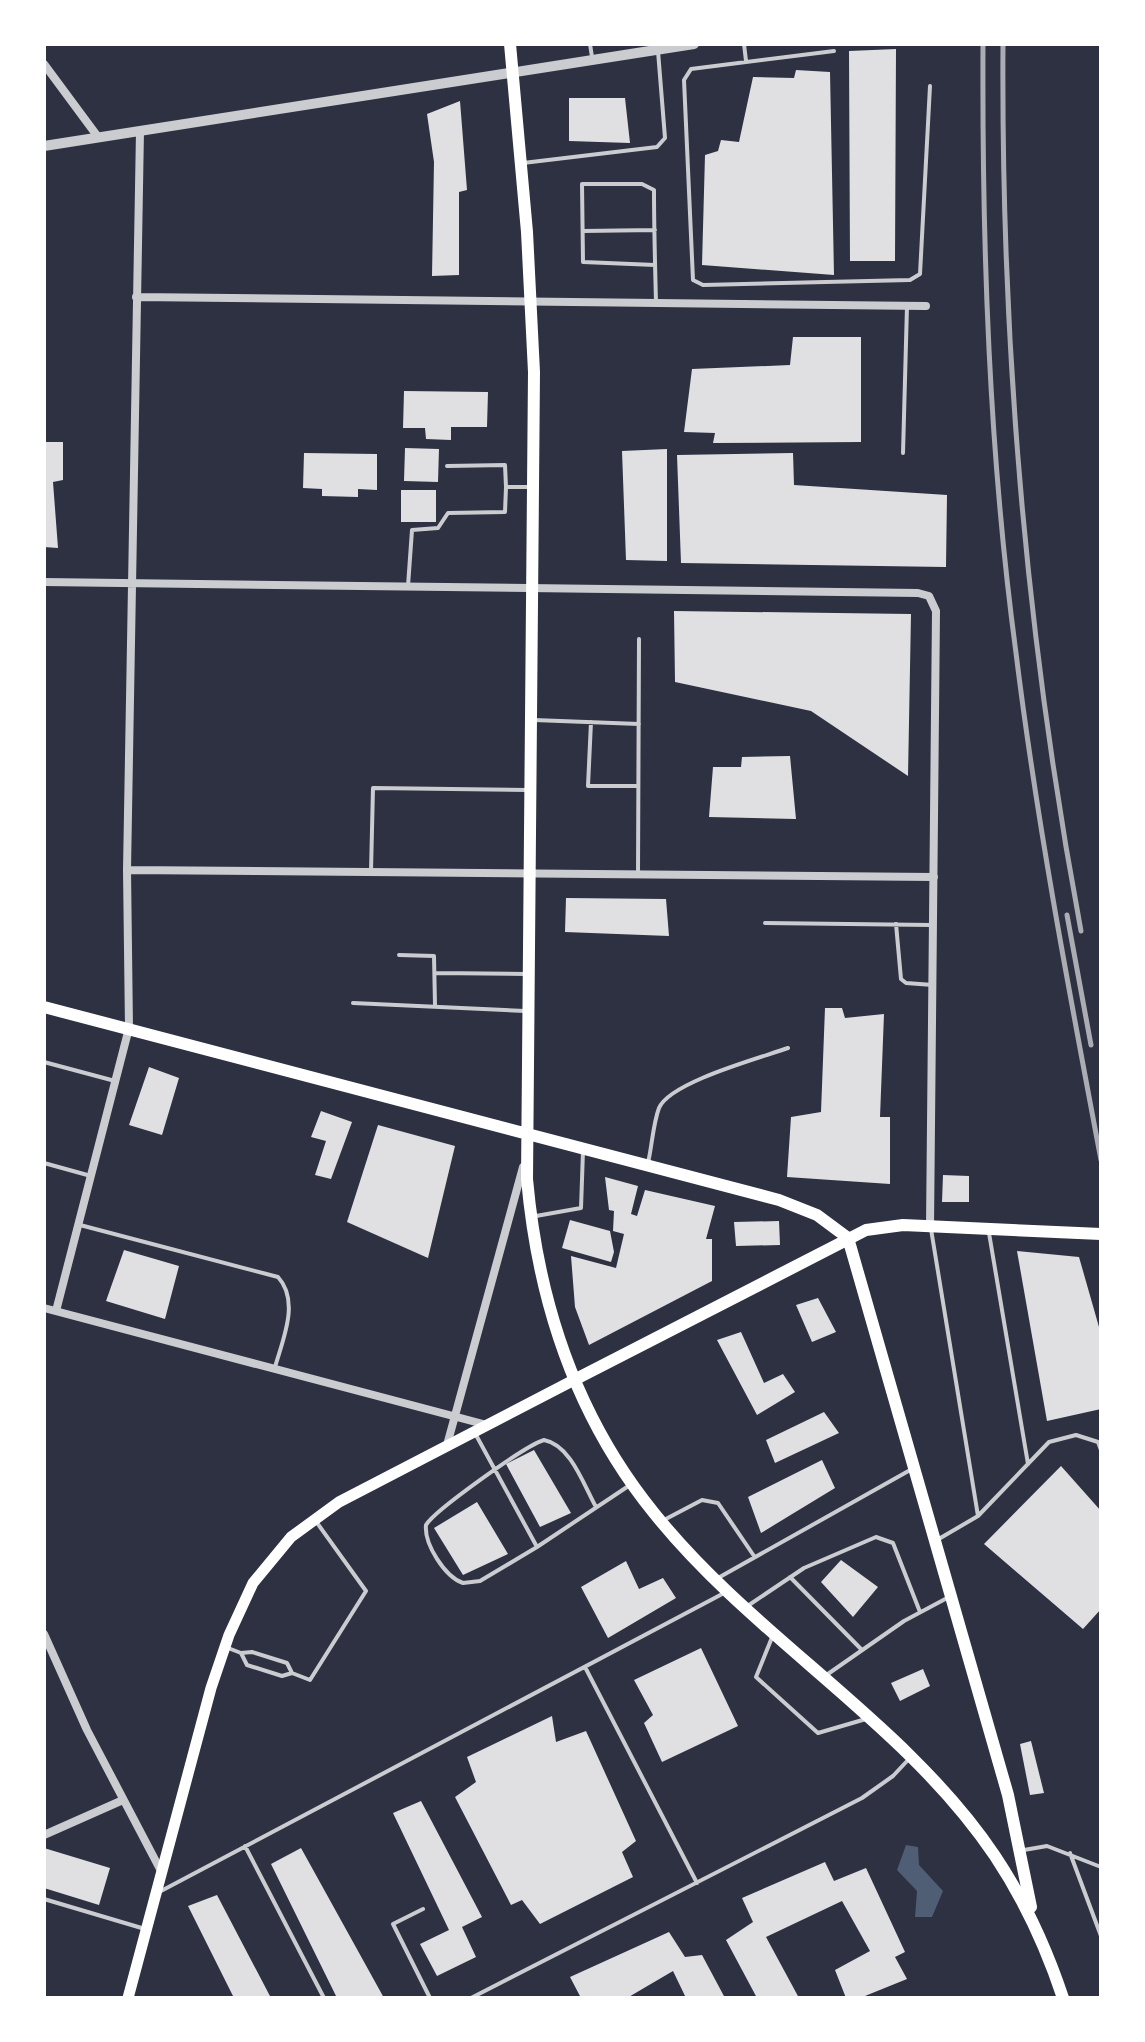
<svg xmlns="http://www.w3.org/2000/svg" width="1145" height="2042" font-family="'Space Grotesk',sans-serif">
  <rect width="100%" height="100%" fill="#2d3142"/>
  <path fill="#4f5d75" d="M906 1845 918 1847 919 1865 943 1891 932 1917H915L917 1891 897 1870Z"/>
  <path fill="#e0e0e3" d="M896 49 895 261H850L849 51Z
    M796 70 830 72 834 275 702 265 705 155 718 151 721 140 739 142 753 77 794 78Z
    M569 98H625L630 143 569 141Z
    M460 101 467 190 459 192V275L432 276 434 162 427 114Z
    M793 337H861V442L713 443 715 433 684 432 692 369 790 365Z
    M404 391 488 392 487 427H451V440L426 439 425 428H403Z
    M44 442H63V480L53 482 58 548 44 547Z
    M405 448 439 449 438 482 404 481Z
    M667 449V561L626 560 622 451Z
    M304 453 377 454V490L358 489V497L322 496V489L303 488Z
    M793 453 794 485 947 495 946 567 681 563 677 455Z
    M401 490H436V522H401Z
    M674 611 911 614 908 776 811 711 675 682Z
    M790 756 796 819 709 817 713 767H741L742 757Z
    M566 898 666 899 669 936 565 932Z
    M825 1008H842L845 1018 884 1014 880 1117H890V1184L787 1177 791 1117 821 1112Z
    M149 1067 179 1078 162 1135 129 1125Z
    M321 1111 352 1122 331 1179 315 1175 326 1141 311 1137Z
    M378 1125 455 1146 428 1258 347 1222Z
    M943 1175 969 1176V1202H942Z
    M605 1177 638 1186 631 1214 637 1216 645 1190 715 1206 706 1239H712V1281L589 1345 575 1307 571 1256 616 1268 624 1234 613 1231 614 1211 609 1210Z
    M570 1220 610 1231 614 1252 611 1262 562 1248Z
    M779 1221 780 1245 736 1246 734 1222Z
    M124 1250 179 1266 165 1319 106 1301Z
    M1017 1251 1079 1257 1101 1334V1409L1047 1421Z
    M818 1298 836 1332 812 1342 796 1305Z
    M741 1332 764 1383 783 1374 795 1392 757 1415 717 1340Z
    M824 1412 839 1433 775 1463 766 1440Z
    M534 1450 571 1513 540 1527 506 1464Z
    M822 1460 835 1488 761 1533 748 1497Z
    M1061 1466 1101 1511V1609L1083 1629 984 1544Z
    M477 1502 508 1554 463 1575 434 1528Z
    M841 1560 878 1587 853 1617 821 1582Z
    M626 1561 639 1589 663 1578 676 1598 608 1638 581 1587Z
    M701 1648 738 1726 662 1762 644 1723 653 1715 634 1680Z
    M923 1669 930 1686 900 1701 891 1683Z
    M552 1716 556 1742 586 1731 636 1841 622 1852 633 1877 540 1924 522 1900 511 1905 455 1797 476 1782 467 1757Z
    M1031 1741 1044 1793 1030 1795 1020 1744Z
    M421 1801 482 1917 462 1927 476 1957 437 1976 420 1944 449 1930 393 1813Z
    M44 1848 110 1868 99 1905 44 1888Z
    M301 1848 384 1998H337L271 1864Z
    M825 1862 834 1881 866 1868 905 1952 895 1957 907 1979 860 1998H846L835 1970 870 1951 842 1901 766 1937 799 1998H757L726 1940 753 1922 742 1898Z
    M217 1895 271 1998H234L188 1906Z
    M669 1932 685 1957 702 1955 725 1998H686L673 1971 627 1998H581L570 1977Z"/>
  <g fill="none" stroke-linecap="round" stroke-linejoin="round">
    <path stroke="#caccd0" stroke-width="4" d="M590 44 592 57
      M744 44 746 61
      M834 51 691 69 684 80 693 280 703 285 910 280 920 274 930 86
      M523 163 657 147 665 138 658 51
      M583 231 655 230
      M655 265 583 262 582 184H642L654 190C654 227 655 265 656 302
      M903 453 907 306
      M447 466 505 465 506 487
      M408 586 412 530 438 528 448 513 505 512 506 487H531
      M534 720 639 724
      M591 722 588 786H638
      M371 871 373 788 528 790
      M638 874 639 639
      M765 923 931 925
      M896 924 901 979 906 983 933 985
      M399 955 434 956 435 1005
      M435 973 526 974
      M353 1003 525 1011
      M44 1062 115 1081
      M44 1163 91 1176
      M648 1163C652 1146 653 1124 659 1108 670 1082 760 1058 788 1048
      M536 1216 581 1208 583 1151
      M80 1225 278 1277C300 1301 283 1339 275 1367
      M931 1229 978 1516
      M989 1233 1028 1464
      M476 1435 537 1547 630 1485
      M662 1521 702 1500 718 1503 754 1556
      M937 1540 978 1516 1049 1442 1076 1435 1098 1442 1101 1450
      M537 1547 480 1581 463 1583C445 1577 424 1544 426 1525 434 1511 526 1445 544 1440 571 1445 584 1486 596 1507
      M790 1577 861 1649
      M718 1578 912 1469
      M746 1607 804 1568 876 1537 893 1543 920 1612
      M773 1635 756 1677 818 1733 866 1719
      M228 1648 241 1653 247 1665 282 1676 292 1673
      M241 1653 252 1652 287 1663 292 1673 310 1680 366 1591 315 1520
      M585 1667 697 1883
      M825 1676 904 1621 949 1597
      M245 1846 324 1998
      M1024 1850 1047 1846 1101 1867
      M1070 1853 1101 1936
      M161 1891 726 1592
      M44 1899 145 1929
      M423 1909 393 1924 430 1998
      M471 1998 862 1798 893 1776 908 1760"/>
    <path stroke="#caccd0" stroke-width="8" d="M44 64 98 137
      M136 297 926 306
      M44 582 918 593 929 596 936 611 930 1227
      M127 870 934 877
      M44 1308 487 1425
      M56 1311 129 1028 127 870 140 131
      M447 1445 523 1167
      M44 1634 87 1730 161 1871
      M44 1835 123 1800"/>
    <path stroke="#caccd0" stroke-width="10" d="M44 146 694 44"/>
    <path stroke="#fff" stroke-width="11" d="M128 1998 211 1688 229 1635 253 1583 291 1537 339 1502 574 1380"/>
    <path stroke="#fff" stroke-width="12" d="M510 44 527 232 534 372 527 1179C538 1301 576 1417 654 1513 755 1639 905 1722 995 1856 1025 1901 1046 1947 1063 1998
      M44 1007 779 1200 817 1215 848 1238
      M848 1238 1008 1795 1031 1907
      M574 1380 866 1230 903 1225 1101 1234"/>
    <path stroke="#abadb3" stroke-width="5" d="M983 44C982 247 989 452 1016 653 1037 823 1069 991 1101 1160
      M1003 44C1001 342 1026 638 1081 931
      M1067 915 1091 1045"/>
  </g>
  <rect width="1145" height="2042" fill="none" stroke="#ffffff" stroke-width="92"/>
</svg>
